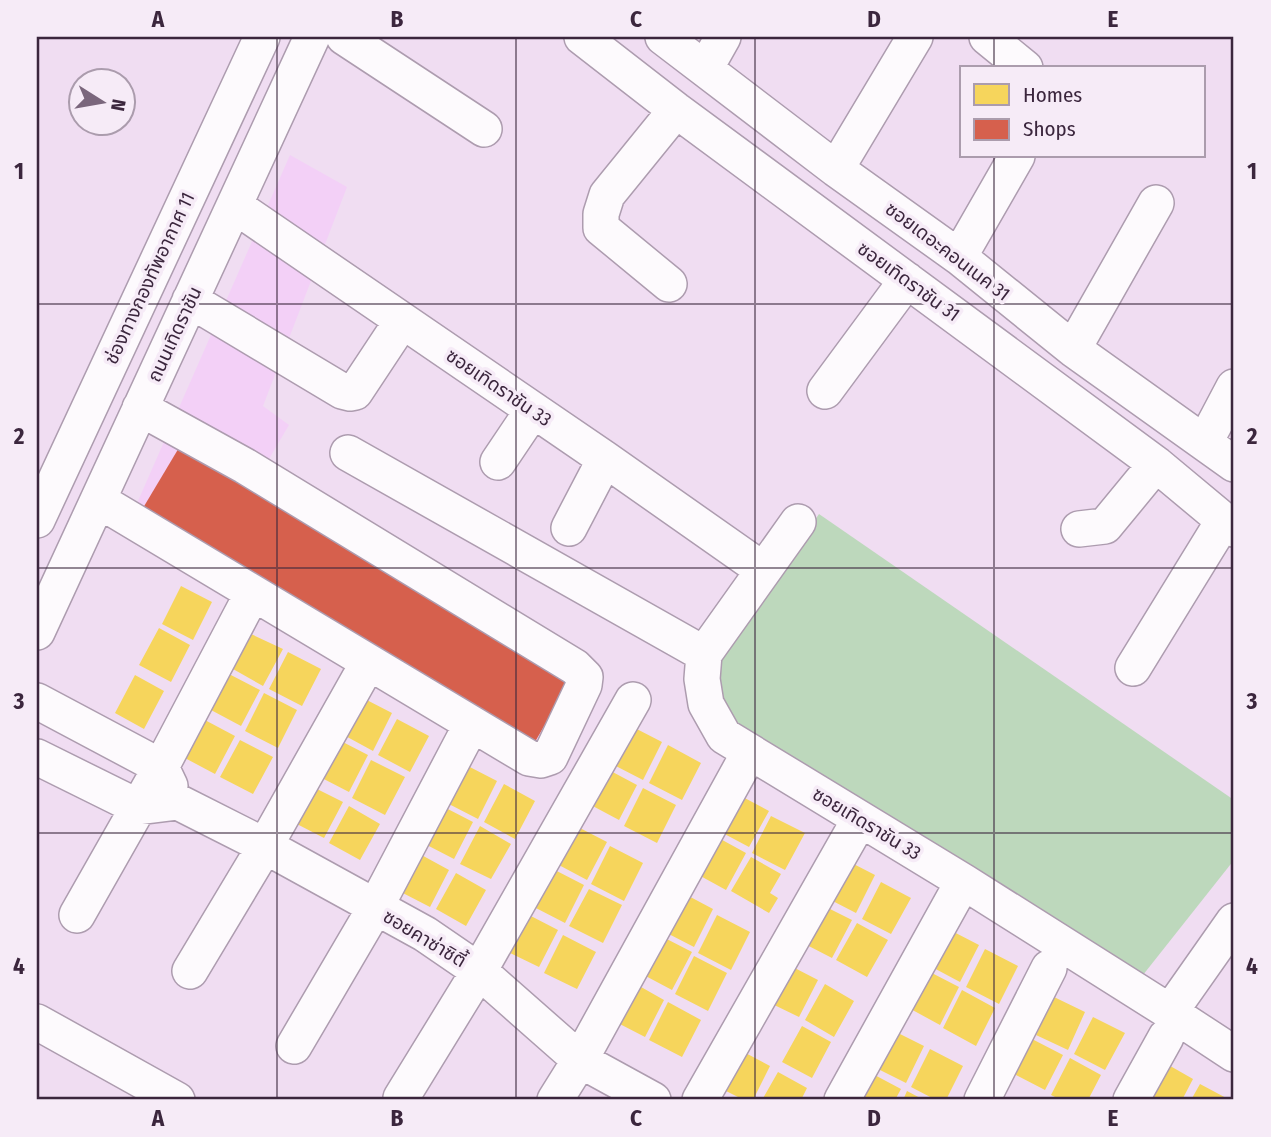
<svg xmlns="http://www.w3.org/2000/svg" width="1271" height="1137" font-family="'Fira Sans Condensed','Noto Sans Thai',sans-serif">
  <rect width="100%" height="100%" fill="#f0ddf2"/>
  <path fill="#f3d0f7" d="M290 155 347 187 263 406 289 425 266 464 601 675 552 777 127 526Z"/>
  <path fill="#bdd8bc" d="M819 514 1234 800V860L1139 980 734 727 720 698 715 665Z"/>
  <path fill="#f6d55c" d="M181 586 212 602 193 640 162 624Z
    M159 628 190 645 171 682 139 665Z
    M251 634 283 649 263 686 233 669Z
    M288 652 321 669 302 706 269 689Z
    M229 674 260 690 241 726 211 710Z
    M135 675 164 691 144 729 115 713Z
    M264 693 297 710 278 748 245 731Z
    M359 696 392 713 373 751 340 733Z
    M203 719 235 736 215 774 183 757Z
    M397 719 429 736 410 772 378 755Z
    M629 725 662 742 643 780 610 763Z
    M337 739 368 755 349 792 318 776Z
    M240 740 273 757 253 794 220 777Z
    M668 745 701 763 682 800 649 783Z
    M371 760 405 777 385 815 352 798Z
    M464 764 497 781 478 819 445 802Z
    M607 769 637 785 619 820 589 804Z
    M504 784 535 801 515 839 484 822Z
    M311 786 343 802 324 838 293 822Z
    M643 788 676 805 657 843 624 826Z
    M739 795 769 811 749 847 719 831Z
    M349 806 380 824 360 860 329 843Z
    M442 806 473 822 454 859 423 843Z
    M771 816 805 833 785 870 752 853Z
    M480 826 511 844 491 879 460 864Z
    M576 826 607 842 587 880 557 864Z
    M715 836 746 853 726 890 695 873Z
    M610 846 643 863 624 901 591 884Z
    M416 852 449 870 430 907 397 890Z
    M751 857 781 874 770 893 778 898 769 913 731 891Z
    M842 858 875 875 856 913 823 896Z
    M551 868 584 885 565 923 532 906Z
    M456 873 486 890 466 926 436 909Z
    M881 882 911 898 891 934 862 919Z
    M589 889 622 905 603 943 569 926Z
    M681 892 713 909 694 947 661 930Z
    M818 903 852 920 832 958 799 941Z
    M527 914 558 930 539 967 508 952Z
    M717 915 750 932 731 970 698 953Z
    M857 923 888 940 867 977 836 960Z
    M948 929 979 945 960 982 930 966Z
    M563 935 596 952 577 989 544 973Z
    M659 935 692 952 672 990 640 973Z
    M985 949 1018 966 999 1004 966 987Z
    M694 956 727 973 708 1011 675 994Z
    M785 963 818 980 799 1017 766 1001Z
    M926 970 959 987 940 1025 907 1007Z
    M634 983 664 1000 645 1037 614 1021Z
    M825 984 854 1001 834 1037 805 1020Z
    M962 990 995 1008 976 1046 943 1028Z
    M1054 997 1085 1012 1068 1050 1036 1035Z
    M668 1002 701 1020 682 1057 649 1040Z
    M1093 1017 1125 1033 1105 1070 1074 1054Z
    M802 1026 831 1042 812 1078 782 1062Z
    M894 1031 924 1046 906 1083 876 1068Z
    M1032 1039 1063 1055 1045 1090 1014 1074Z
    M738 1049 770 1066 753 1100H744L718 1087Z
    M930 1049 963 1066 946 1100H936L911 1087Z
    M1070 1058 1101 1075 1088 1100H1061L1051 1095Z
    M1165 1063 1193 1079 1182 1100H1149Z
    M778 1072 807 1088 801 1100H762Z
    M869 1072 901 1089 895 1100H854Z
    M1200 1084 1230 1100H1191Z
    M907 1091 924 1100H903Z"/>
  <path fill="#d6604d" d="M180 446 571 680 532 747 140 513Z"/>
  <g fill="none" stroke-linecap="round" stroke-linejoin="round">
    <g stroke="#ad9caf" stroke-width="38">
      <path id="minor" d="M344 37 484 129
        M582 37 676 110 1156 464 1234 529
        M663 37 836 169 959 257 1073 349 1234 464
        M987 37 1025 68
        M705 69 723 37
        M836 169 915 37
        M235 206 605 459 763 570
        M959 257 1017 156
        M669 284 601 228V214L607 195 676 110
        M190 300 342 391 350 393 355 392 402 321
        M1073 349 1156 203
        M825 391 907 280
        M1205 442 1234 387
        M348 453 704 654
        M498 462 533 410
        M98 500 529 758 541 760 550 757 584 685 585 677 575 667 245 466 140 408
        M37 520 262 37
        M798 522 704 654 702 679 706 704 724 736 964 882 1170 1012 1234 1054
        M569 528 605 459
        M1079 529 1105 526 1156 464
        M37 632 312 37
        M1133 668 1224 520
        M37 701 161 767 170 786
        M37 757 138 807 178 802 265 846 425 934 479 971 580 1060 653 1100
        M77 915 161 767 249 600
        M190 971 265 846 359 679
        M1170 1012 1234 921
        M37 1022 177 1100
        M294 1046 375 908 466 735
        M401 1098 479 971 633 700
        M555 1100 580 1060 742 766
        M700 1100 852 833
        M842 1100 954 898
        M982 1100 1049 968
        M1131 1100 1166 1037"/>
    </g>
    <use href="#minor" stroke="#fdfafd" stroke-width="35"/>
  </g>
  <path fill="none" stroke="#3b263d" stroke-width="2" stroke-opacity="0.55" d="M277 37V1100M516 37V1100M755 37V1100M994 37V68M994 156V1100M37 304H1234M37 568H1234M37 833H1234"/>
  <g text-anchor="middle" stroke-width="7" stroke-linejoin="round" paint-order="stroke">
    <g font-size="19" fill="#3b263d" stroke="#f6ebf7">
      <text transform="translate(948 251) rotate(37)" y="7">ซอยเดอะคอนเนค 31</text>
      <text transform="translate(149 278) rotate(-65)" y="7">ช่องทางกองทัพอากาศ 11</text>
      <text transform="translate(909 281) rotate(36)" y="7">ซอยเทิดราชัน 31</text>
      <text transform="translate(174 334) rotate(-65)" y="7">ถนนเทิดราชัน</text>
      <text transform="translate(499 387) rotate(34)" y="7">ซอยเทิดราชัน 33</text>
      <text transform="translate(867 823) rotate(31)" y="7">ซอยเทิดราชัน 33</text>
      <text transform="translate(425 938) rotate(31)" y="7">ซอยคาซ่าซิตี้</text>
    </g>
  </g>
  <rect width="1271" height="1137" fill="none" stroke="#f6ebf7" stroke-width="77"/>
  <rect x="960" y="66" width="245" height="91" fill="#f6ebf7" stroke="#ab9cad" stroke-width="2"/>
  <rect x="974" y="84" width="35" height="21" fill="#f6d55c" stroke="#ab9cad" stroke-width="2"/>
  <text x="1023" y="102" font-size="21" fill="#3b263d">Homes</text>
  <rect x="974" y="119" width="35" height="21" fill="#d6604d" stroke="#ab9cad" stroke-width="2"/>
  <text x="1023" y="136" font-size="21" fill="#3b263d">Shops</text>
  <g transform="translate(102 102) rotate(101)"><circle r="33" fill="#f6ebf7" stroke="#ab9cad" stroke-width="2"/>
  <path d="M0-5L12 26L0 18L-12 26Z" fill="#7a667c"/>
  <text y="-10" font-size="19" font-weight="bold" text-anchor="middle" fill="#3b263d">N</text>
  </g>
  <rect x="38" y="38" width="1194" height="1060" fill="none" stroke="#3b263d" stroke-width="2.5"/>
  <g font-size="23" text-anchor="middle" font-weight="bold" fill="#3b263d">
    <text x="158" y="27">A</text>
    <text x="397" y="27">B</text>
    <text x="636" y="27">C</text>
    <text x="874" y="27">D</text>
    <text x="1113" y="27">E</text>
    <text x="19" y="179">1</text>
    <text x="1252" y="179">1</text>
    <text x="19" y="444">2</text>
    <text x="1252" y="444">2</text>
    <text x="19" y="709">3</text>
    <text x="1252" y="709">3</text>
    <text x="19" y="974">4</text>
    <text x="1252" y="974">4</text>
    <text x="158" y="1126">A</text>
    <text x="397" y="1126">B</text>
    <text x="636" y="1126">C</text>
    <text x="874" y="1126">D</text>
    <text x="1113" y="1126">E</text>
  </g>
</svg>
